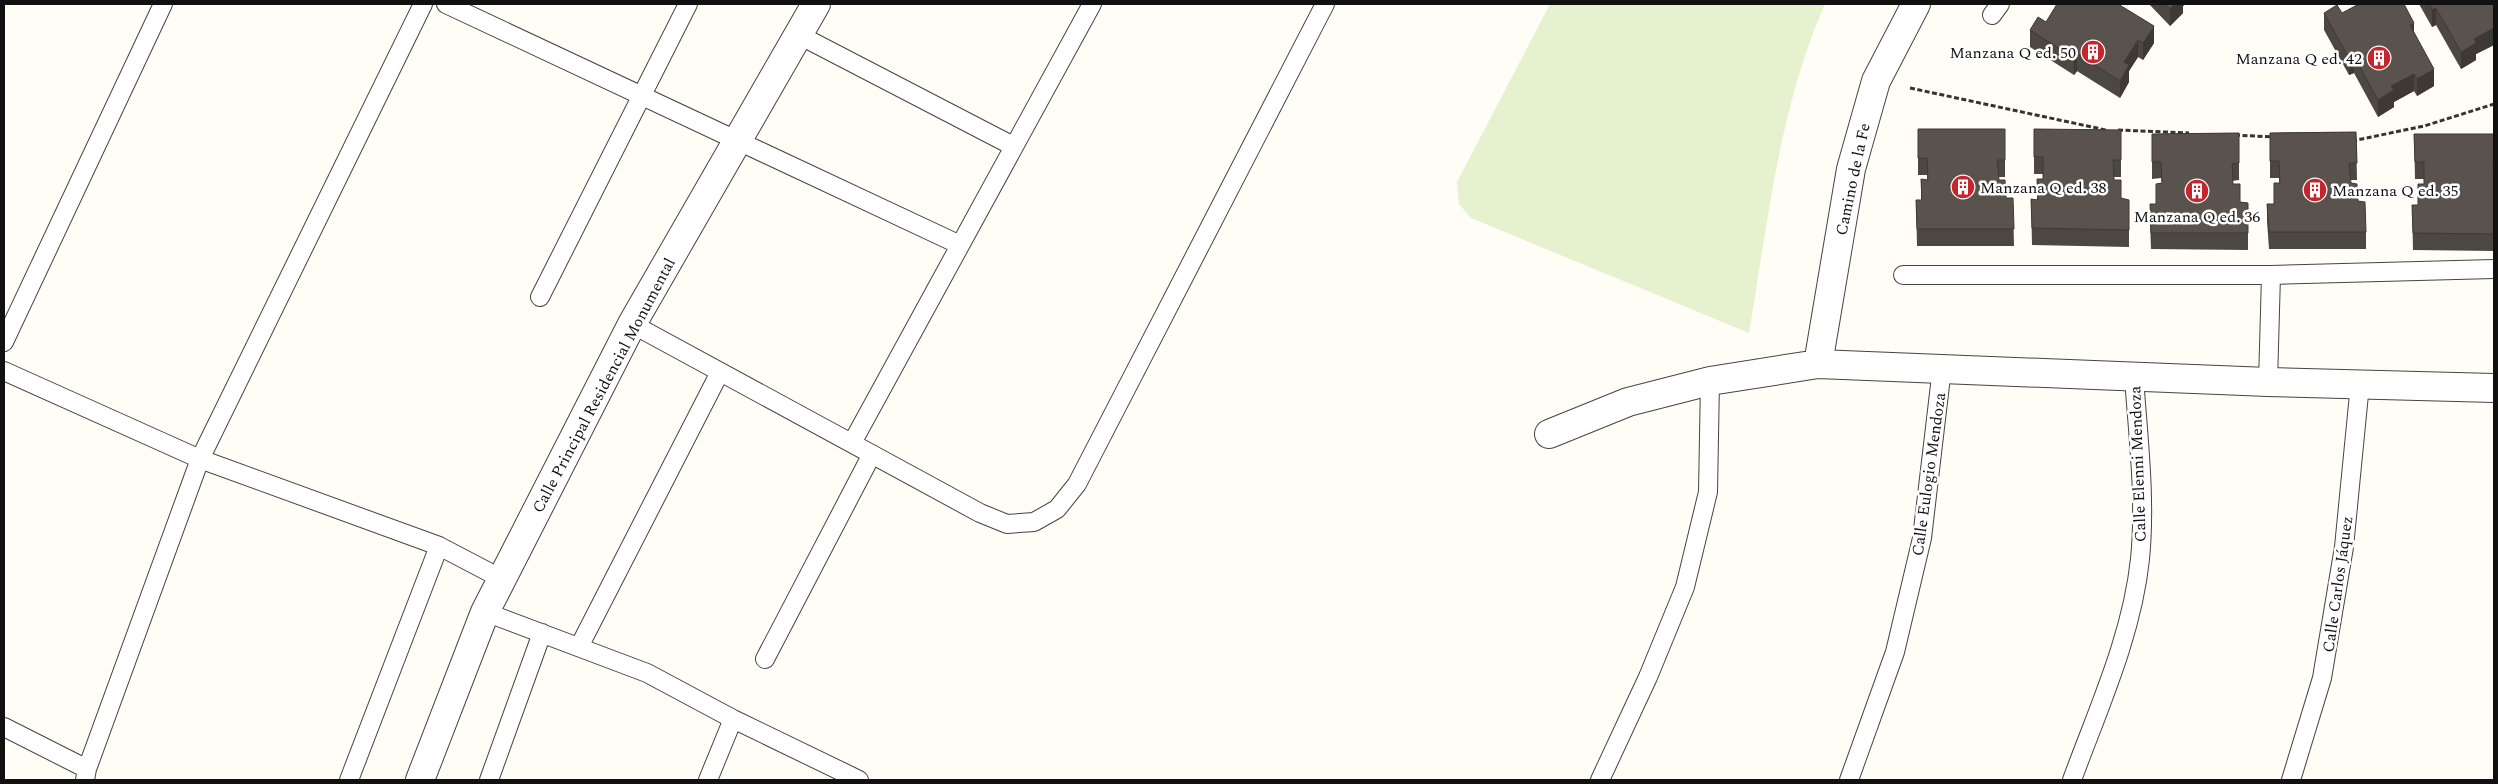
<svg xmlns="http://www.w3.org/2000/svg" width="2498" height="784" font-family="Spectral,serif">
  <rect width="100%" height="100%" fill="#fffdf5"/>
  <path fill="#e6f2cf" d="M1550 4H1825C1779 108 1768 222 1749 333L1471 218 1459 204 1457 182Z"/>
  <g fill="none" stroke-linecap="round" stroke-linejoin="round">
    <g stroke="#444" stroke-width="20">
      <path id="service" d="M446 4 960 245
        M1992 15 2000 4
        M799 35 1013 146
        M1903 275H2271L2494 269
        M540 297 688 4
        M632 324 980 513 1007 524 1034 522 1057 509 1077 484 1325 4
        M4 342 163 4
        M4 371 200 459 439 546 502 579
        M2268 382 2271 275
        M852 443 1092 4
        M485 612 647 673 733 719 859 780
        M579 647 720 372
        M765 659 872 454
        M4 727 87 769
        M85 780 87 769 200 459 423 4
        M349 780 439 546
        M489 780 542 633
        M708 780 733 719
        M1600 780 1648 677 1685 587 1708 492 1710 381
        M1849 780 1895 652 1922 538 1942 368
        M2072 780C2098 709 2132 636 2140 559 2146 499 2138 436 2134 377
        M2291 780 2322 678 2344 547 2360 384"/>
    </g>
    <g stroke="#444" stroke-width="30">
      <path id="minor" d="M1818 364 1851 169 1876 81 1916 4
        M1549 434 1628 402 1710 381 1818 364 2268 382 2494 388
        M420 780 485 612 632 324 816 4"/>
    </g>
    <path stroke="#333" stroke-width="3" stroke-dasharray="5 2.5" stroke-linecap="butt" d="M1910 88 2106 130
      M2118 130 2189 133
      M2235 135 2274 137
      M2352 141 2424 126 2494 104"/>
    <use href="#service" stroke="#fff" stroke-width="18"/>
    <use href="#minor" stroke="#fff" stroke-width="28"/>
  </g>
  <path fill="#4d4742" d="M2149 4H2185L2183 6V13L2170 26Z
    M2419 4H2494V45L2476 54V60L2461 69 2436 25 2432 27Z
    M2324 13H2342L2414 33 2434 86 2417 96 2414 91 2394 102V107L2378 117 2354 73 2349 75 2324 30Z
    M2046 22 2154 43 2143 60 2138 57 2129 71V82L2120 98 2077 71 2074 75 2030 47V30Z
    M1918 129H2005V177H1998L1999 180 2006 198H2013L2014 246H1917L1916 200H1921V179L1927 180V175H1918Z
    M2034 129 2121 130V177H2114V180L2121 198 2129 200V247L2032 245 2031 199 2037 200V179H2043V174H2034Z
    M2356 132 2357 180H2350L2351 183 2358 201 2366 232V249H2269L2267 221V204H2274V183H2279V178H2270V133Z
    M2239 133V180L2232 181 2233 184 2240 202 2248 203V250L2151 249 2150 221V204H2156V184L2162 183 2161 178 2152 179V134Z
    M2414 134H2494V251L2413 250 2412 205H2418V184H2424V179H2415Z"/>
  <path fill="#3f3936" d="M2175 4H2185L2183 6V13L2170 26V9Z
    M2436 8V25L2432 27V10Z
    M2414 23V40L2410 25Z
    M2154 26V43L2143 60V43Z
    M2494 28V45L2476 54V60L2461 69V52L2474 39Z
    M2138 40V57L2129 71V82L2120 98V81L2124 62Z
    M2077 54V71L2074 75V58Z
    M2354 56V73L2349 75V58Z
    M2434 69V86L2417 96V79Z
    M2414 74V91L2394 102V107L2378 117V100L2391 86Z"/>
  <path fill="#5a524d" stroke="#3f3936" d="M2057 4H2118L2154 26 2143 43 2138 40 2124 62 2129 65 2120 81 2077 54 2074 58 2030 30 2038 17 2046 22Z
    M2165 4H2175L2170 9Z
    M2359 4H2404L2414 23 2410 25 2434 69 2417 79 2414 74 2391 86 2394 90 2378 100 2354 56 2349 58 2324 13 2337 5 2342 13Z
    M2429 4H2494V28L2474 39 2476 43 2461 52 2436 8 2432 10Z
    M1918 129H2005V160H1997L1999 180H2005L2006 198H2013L2014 229H1917L1916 200H1922L1921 179 1928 180 1927 158H1918Z
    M2034 129 2121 130V160H2113L2114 180H2121V198L2129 200V230L2032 228 2031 199 2038 200 2037 179H2043V157H2034Z
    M2356 132 2357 163H2349L2351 183 2357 184 2358 201 2365 202 2366 232H2269L2267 204H2274V183H2280L2279 161H2270V133Z
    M2239 133V163L2232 164 2233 184H2240V202L2248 203V233H2151L2150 204H2156V184L2162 183 2161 162H2152V134Z
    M2414 134H2494V165H2493L2494 177V234L2413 233 2412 205H2418V184H2424V162H2415Z"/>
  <defs>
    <g id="building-disc" transform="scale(1.25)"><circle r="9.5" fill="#c4262e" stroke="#fff"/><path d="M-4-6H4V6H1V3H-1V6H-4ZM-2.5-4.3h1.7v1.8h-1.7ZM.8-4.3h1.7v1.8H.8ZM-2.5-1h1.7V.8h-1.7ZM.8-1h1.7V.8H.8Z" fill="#fff"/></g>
  </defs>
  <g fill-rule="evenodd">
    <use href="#building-disc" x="2093" y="52"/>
    <use href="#building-disc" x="2379" y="58"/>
    <use href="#building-disc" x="1963" y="187"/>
    <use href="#building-disc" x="2315" y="190"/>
    <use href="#building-disc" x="2197" y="191"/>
  </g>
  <g text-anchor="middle" stroke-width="5" stroke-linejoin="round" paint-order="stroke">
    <g font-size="16" fill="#111" stroke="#fff" text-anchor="end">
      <text x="2076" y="58">Manzana Q ed. 50</text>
      <text x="2362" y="64">Manzana Q ed. 42</text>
      <text x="1980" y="193" text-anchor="start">Manzana Q ed. 38</text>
      <text x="2332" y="196" text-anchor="start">Manzana Q ed. 35</text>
      <text x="2197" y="222" text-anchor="middle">Manzana Q ed. 36</text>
    </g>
    <g font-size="16" fill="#111" stroke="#fff">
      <text transform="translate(1852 179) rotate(-78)" y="6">Camino de la Fe</text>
      <text transform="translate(603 385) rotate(-62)" y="6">Calle Principal Residencial Monumental</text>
      <text transform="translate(2137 464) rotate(-92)" y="6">Calle Elenni Mendoza</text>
      <text transform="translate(1928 474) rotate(-82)" y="6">Calle Eulogio Mendoza</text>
      <text transform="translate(2337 584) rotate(-82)" y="6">Calle Carlos Jáquez</text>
    </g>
  </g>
  <rect width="2498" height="784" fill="none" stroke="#111111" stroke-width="10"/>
</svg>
